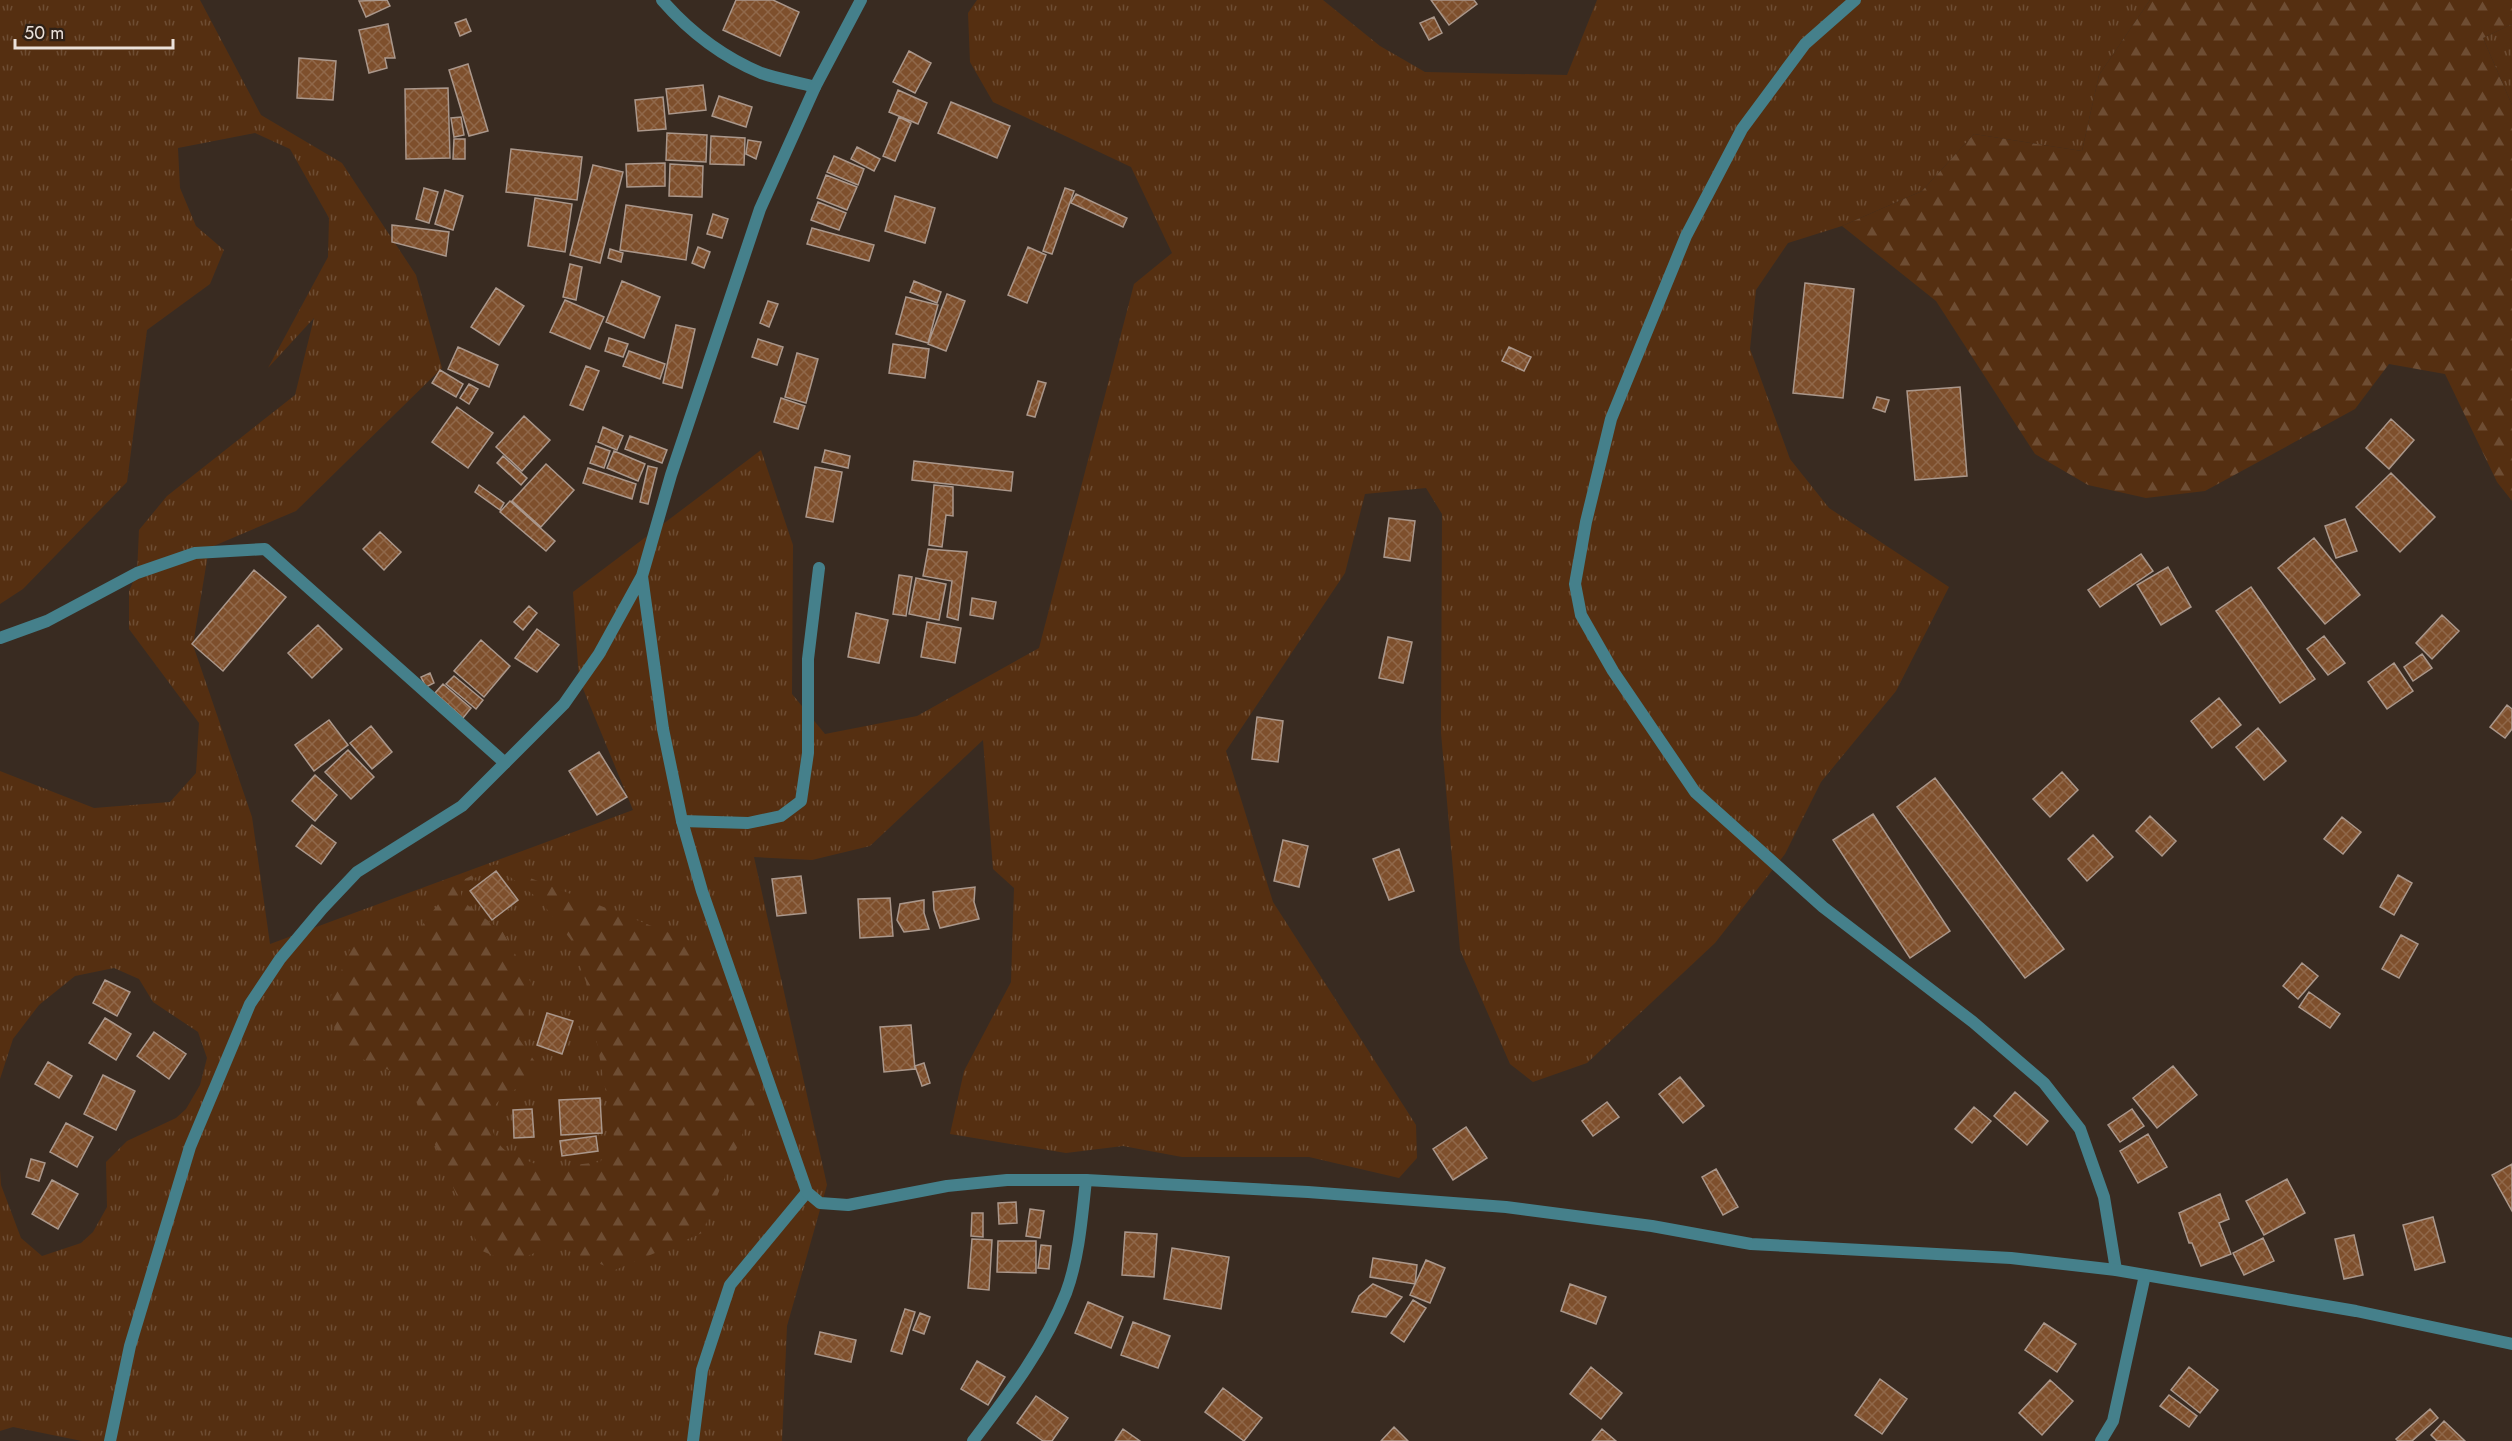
<svg xmlns="http://www.w3.org/2000/svg" width="2512" height="1441" font-family="Jost,sans-serif">
  <defs>
    <pattern id="grass-tufts" width="24" height="20" patternUnits="userSpaceOnUse" patternTransform="scale(1.5)"><rect width="24" height="20" fill="#552f11"/><path d="M3 7l-1-3M5 7V3M7 7l1-3M15 17l-1-3M17 17v-4M19 17l1-3" fill="none" stroke="#6e4d33"/></pattern>
    <pattern id="forest-firs" width="22" height="20" patternUnits="userSpaceOnUse" patternTransform="scale(1.5)"><rect width="22" height="20" fill="#552f11"/><path d="M5 1l3.5 6h-7zM16 11l3.5 6h-7z" fill="#6e4d33"/></pattern>
    <pattern id="building-cross-hatch" width="8" height="8" patternUnits="userSpaceOnUse" patternTransform="scale(1.5)"><rect width="8" height="8" fill="#7e4f2c"/><path d="M0 0l8 8M0 8l8-8" fill="none" stroke="#90684a"/></pattern>
  </defs>
  <rect width="100%" height="100%" fill="#392b21"/>
  <path fill="url(#grass-tufts)" d="M0 0H200L261 115 342 163 416 275 442 368 296 511 209 548 193 645 252 817 270 944 633 810 579 679 573 592 761 450 793 545 792 694 825 734 917 716 1039 648 1134 284 1172 253 1131 167 993 102 970 62 968 13 977 0H1323L1380 46 1425 72 1567 75 1597 0H2150L2099 75 2082 151 1974 134 1922 191 1842 226 1788 243 1756 290 1750 349 1790 459 1829 508 1949 587 1896 691 1821 782 1785 854 1715 943 1587 1063 1533 1082 1510 1064 1460 950 1441 733 1442 514 1426 488 1365 494 1345 573 1226 751 1273 902 1416 1125 1417 1158 1399 1178 1309 1157H1182L1123 1146 1066 1153 950 1134 964 1071 1011 982 1014 888 993 869 983 740 870 846 812 860 754 857 827 1185 787 1326 782 1441H82L13 1427 0 1431V1170L1 1185 21 1238 42 1256 81 1243 93 1232 107 1207 106 1162 127 1141 176 1118 186 1109 200 1085 207 1058 198 1032 153 1002 139 979 114 968 75 976 39 1005 13 1039 0 1079V771L94 808 170 802 196 773 199 723 129 629V591L137 573 139 530 167 496 295 395 314 318 268 368 328 257 329 218 290 149 255 133 178 148 180 188 196 226 224 250 210 284 147 330 127 482 23 589 0 604Z
    M2512 24V105L2483 38Z"/>
  <path fill="url(#forest-firs)" fill-rule="evenodd" d="M2150 0H2512V24L2483 38 2512 105V501L2497 482 2445 374 2389 364 2355 409 2205 491 2146 498 2088 485 2035 454 1936 301 1842 226 1922 191 1974 134 2082 151 2099 75Z
    M495 864 710 949 765 1079 702 1233 615 1270 554 1245 510 1263 480 1250 406 1077 345 1052 326 1008 351 947 370 942 406 946 453 885ZM494 868 501 870 539 899 571 940 586 982 615 1143 600 1162 574 1165 556 1172C540 1165 523 1160 508 1152 499 1147 495 1137 492 1129 483 1097 521 1087 543 1078V1073L519 1039 528 1014 531 983 503 932 461 900V885Z"/>
  <path fill="url(#building-cross-hatch)" stroke="#aa978b" stroke-width="1.5" d="M387 0 390 6 366 17 359 1Z
    M736 0H773L799 12 780 56 723 30Z
    M1431 0H1474L1477 4 1449 25Z
    M1434 17 1442 33 1429 40 1420 23Z
    M466 19 471 31 460 36 455 23Z
    M388 24 395 58H385L387 68 369 73 359 30Z
    M909 51 931 63 915 93 893 82Z
    M299 58 336 61 333 100 297 98Z
    M468 64 488 131 469 136 449 70Z
    M703 85 706 110 669 114 666 89Z
    M448 88 450 158 406 159 405 89Z
    M898 90 927 103 918 124 889 112Z
    M719 96 752 107 746 127 712 116Z
    M663 97 666 129 638 131 635 100Z
    M951 102 1010 126 997 158 938 133Z
    M461 117 464 135 454 137 451 118Z
    M899 117 911 123 895 161 883 156Z
    M667 133 707 135 706 162 666 160Z
    M711 136 745 138 744 165 710 164Z
    M454 139H465V159H453Z
    M748 140 761 142 756 159 746 154Z
    M857 147 880 159 874 171 851 159Z
    M511 149 582 157 577 200 506 192Z
    M834 156 864 169 858 185 827 172Z
    M665 163V186L627 187 626 164Z
    M670 164 703 166 702 197 669 196Z
    M593 165 623 172 600 263 570 255Z
    M826 175 857 187 847 210 817 198Z
    M424 188 438 192 429 223 416 219Z
    M1065 188 1074 191 1052 254 1043 251Z
    M445 190 463 196 453 230 435 224Z
    M1076 194 1127 218 1123 227 1071 203Z
    M895 196 935 208 925 243 885 231Z
    M535 198 572 204 565 252 528 246Z
    M818 202 846 213 839 230 811 220Z
    M626 205 692 215 686 260 620 250Z
    M713 214 728 219 722 238 707 234Z
    M392 225 449 232 446 256 392 242Z
    M812 228 874 245 869 261 807 244Z
    M698 247 710 252 704 268 692 263Z
    M1028 247 1046 255 1027 303 1008 295Z
    M610 249 623 253 621 262 608 258Z
    M570 264 582 267 576 300 563 297Z
    M622 281 660 297 644 338 606 322Z
    M914 281 941 292 937 303 910 292Z
    M1805 283 1854 289 1843 398 1793 393Z
    M496 288 524 306 499 345 471 327Z
    M947 294 965 301 946 351 928 344Z
    M906 297 938 305 928 343 896 334Z
    M565 300 604 317 590 349 550 332Z
    M768 301 778 304 769 327 760 323Z
    M676 325 695 329 682 388 663 383Z
    M609 338 628 344 623 357 605 351Z
    M758 339 783 347 777 365 752 357Z
    M893 344 929 349 925 378 889 373Z
    M458 347 498 365 489 387 448 369Z
    M1509 347 1531 357 1524 371 1502 361Z
    M629 351 665 364 660 379 623 366Z
    M797 353 818 359 806 403 785 397Z
    M586 366 599 371 583 410 570 405Z
    M440 370 463 384 456 397 432 383Z
    M1038 381 1046 383 1035 417 1027 415Z
    M469 384 478 389 469 404 460 398Z
    M1960 387 1967 476 1915 480 1907 391Z
    M1877 397 1889 400 1885 412 1873 408Z
    M781 398 805 406 798 429 774 422Z
    M457 407 493 433 468 468 432 442Z
    M524 416 550 440 522 471 496 447Z
    M2391 419 2414 440 2389 469 2366 448Z
    M603 427 623 436 617 450 598 442Z
    M630 436 667 450 662 463 625 449Z
    M596 446 610 451 604 468 590 463Z
    M825 450 850 456 848 468 822 462Z
    M614 451 645 464 638 481 607 468Z
    M503 456 527 478 521 485 497 463Z
    M914 461 1013 472 1011 491 912 480Z
    M546 464 574 490 541 527 512 501Z
    M648 466 657 468 648 504 640 502Z
    M815 467 842 472 833 522 806 517Z
    M588 468 636 484 632 499 583 483Z
    M2391 473 2435 517 2400 552 2356 507Z
    M479 485 504 503 500 510 475 492Z
    M934 485 953 487V516L946 515 942 547 929 545Z
    M510 501 555 541 546 551 500 512Z
    M1389 518 1415 521 1410 561 1384 557Z
    M2345 519 2357 551 2336 558 2325 526Z
    M380 532 401 552 384 570 363 549Z
    M2314 538 2360 595 2325 624 2278 568Z
    M928 549 967 552 958 620 947 617 952 581 923 576Z
    M2141 554 2153 571 2100 607 2088 590Z
    M2168 567 2191 607 2161 625 2137 585Z
    M254 570 286 597 223 671 192 644Z
    M899 575 912 577 906 616 893 614Z
    M916 578 946 584 939 620 909 614Z
    M2251 587 2315 679 2280 703 2216 611Z
    M972 598 996 602 993 619 970 615Z
    M529 606 537 613 523 630 514 622Z
    M856 613 888 620 879 663 848 657Z
    M2442 615 2459 631 2432 659 2416 643Z
    M927 622 961 628 955 663 921 657Z
    M318 625 342 649 312 678 288 653Z
    M537 629 559 645 537 672 515 658Z
    M2324 636 2345 663 2328 675 2307 649Z
    M1388 637 1412 642 1403 683 1379 678Z
    M481 640 510 666 484 697 454 671Z
    M2422 654 2432 668 2413 681 2404 667Z
    M2394 663 2413 691 2387 709 2368 682Z
    M430 673 434 683 426 687 421 677Z
    M454 676 483 700 476 709 446 684Z
    M443 684 471 708 463 718 435 693Z
    M2219 698 2241 725 2212 748 2191 721Z
    M2507 705 2512 709V729L2505 738 2490 727Z
    M1257 717 1283 721 1278 762 1252 759Z
    M329 720 348 745 314 771 295 745Z
    M371 726 392 752 372 769 350 743Z
    M2258 728 2286 761 2264 780 2236 747Z
    M348 750 374 777 351 799 325 772Z
    M599 752 627 797 597 815 569 771Z
    M2062 772 2078 790 2050 817 2033 799Z
    M315 775 337 795 315 821 292 801Z
    M1935 778 2064 949 2025 978 1897 807Z
    M1873 814 1950 931 1910 958 1833 840Z
    M2150 816 2176 841 2162 856 2136 831Z
    M2342 817 2361 832 2343 854 2324 839Z
    M312 825 336 843 321 864 296 846Z
    M2093 835 2113 857 2087 881 2068 859Z
    M1283 840 1308 846 1299 887 1274 881Z
    M1399 849 1414 891 1389 900 1373 859Z
    M496 871 518 900 492 920 470 891Z
    M2398 875 2412 883 2394 915 2380 907Z
    M801 876 806 913 777 916 772 879Z
    M975 887 974 902 979 919 940 928 934 910 933 892Z
    M890 898 893 936 860 938 858 899Z
    M924 900V913L929 929 904 932 897 920 900 904Z
    M2401 935 2418 944 2399 978 2382 969Z
    M2302 963 2318 976 2298 999 2283 986Z
    M105 980 130 992 117 1016 93 1003Z
    M2309 992 2340 1014 2330 1028 2299 1007Z
    M547 1013 573 1021 562 1054 537 1045Z
    M105 1018 131 1034 116 1060 89 1043Z
    M911 1025 915 1069 884 1072 880 1027Z
    M154 1032 186 1054 169 1079 137 1056Z
    M48 1062 72 1076 59 1098 35 1084Z
    M924 1063 930 1083 922 1086 915 1066Z
    M2173 1066 2197 1095 2157 1128 2133 1098Z
    M103 1075 135 1091 116 1130 84 1114Z
    M1680 1077 1704 1106 1683 1123 1659 1094Z
    M2015 1092 2048 1121 2027 1145 1994 1116Z
    M600 1098 602 1133 561 1135 559 1100Z
    M1607 1102 1619 1117 1593 1136 1582 1121Z
    M1974 1107 1991 1121 1972 1143 1955 1129Z
    M532 1109 534 1137 514 1138 513 1110Z
    M2132 1109 2144 1126 2120 1142 2108 1125Z
    M66 1123 93 1137 77 1167 50 1152Z
    M1466 1127 1487 1158 1453 1180 1433 1149Z
    M2148 1134 2167 1167 2138 1183 2120 1151Z
    M596 1136 598 1151 562 1156 560 1141Z
    M31 1159 45 1163 39 1181 26 1177Z
    M2512 1164V1211L2492 1175Z
    M1716 1169 1738 1207 1723 1215 1702 1177Z
    M2287 1179 2305 1213 2264 1235 2246 1201Z
    M52 1180 78 1194 58 1229 32 1214Z
    M2220 1194 2229 1219 2219 1223 2231 1254 2201 1266 2192 1243H2189L2179 1213Z
    M1016 1202 1017 1223 999 1224 998 1203Z
    M1030 1209 1044 1211 1040 1238 1026 1236Z
    M972 1213H983V1237L971 1236Z
    M2433 1217 2445 1262 2415 1270 2403 1225Z
    M1125 1232 1157 1234 1154 1277 1122 1275Z
    M2354 1235 2363 1275 2344 1279 2335 1239Z
    M2263 1238 2274 1261 2244 1275 2233 1253Z
    M972 1239 992 1240 989 1290 968 1288Z
    M998 1241H1036V1273L997 1272Z
    M1041 1245 1051 1246 1049 1269 1038 1268Z
    M1172 1248 1229 1257 1221 1309 1164 1299Z
    M1373 1258 1417 1265 1415 1284 1370 1277Z
    M1426 1260 1445 1268 1430 1303 1410 1295Z
    M1373 1284 1402 1297 1386 1317 1352 1312 1359 1296Z
    M1570 1284 1606 1297 1596 1324 1561 1311Z
    M1413 1300 1426 1308 1404 1342 1391 1333Z
    M1088 1302 1123 1317 1111 1348 1075 1333Z
    M905 1309 915 1312 902 1354 891 1351Z
    M920 1313 930 1317 924 1334 913 1330Z
    M1133 1322 1170 1336 1158 1368 1121 1355Z
    M2044 1323 2076 1344 2057 1372 2025 1350Z
    M820 1332 856 1340 851 1362 815 1354Z
    M977 1361 1005 1377 988 1405 961 1389Z
    M1591 1367 1622 1393 1601 1419 1570 1394Z
    M2189 1367 2218 1390 2200 1413 2171 1390Z
    M1880 1379 1907 1399 1882 1434 1855 1415Z
    M2050 1380 2073 1401 2042 1435 2019 1413Z
    M1223 1388 1262 1418 1244 1441 1205 1412Z
    M2169 1395 2197 1416 2189 1427 2160 1406Z
    M1036 1396 1068 1418 1052 1441H1043L1017 1423Z
    M2430 1409 2438 1418 2412 1441H2398L2396 1439Z
    M2444 1421 2465 1441H2437L2431 1435Z
    M1394 1427 1408 1441H1381Z
    M1123 1429 1140 1441H1115Z
    M1602 1429 1616 1441H1592Z"/>
  <g fill="none" stroke-linecap="round" stroke-linejoin="round">
    <path stroke="#45808b" stroke-width="12" d="M662 0C689 31 723 57 761 73 778 79 798 82 815 87
      M1855 0 1805 44 1742 129 1686 236 1611 419 1586 522 1575 584 1581 615 1613 671 1695 792 1823 907 1973 1022 2044 1083 2080 1129 2104 1197 2116 1270
      M0 638 47 621 137 573 195 553 265 549 505 763
      M682 821 748 823 781 816 801 801 808 753V659L819 568
      M693 1441 702 1370 730 1285 807 1192
      M973 1441C1008 1395 1045 1347 1066 1293 1079 1258 1082 1217 1086 1180
      M2101 1441 2113 1421 2145 1275"/>
    <path stroke="#45808b" stroke-width="12" d="M642 576 663 729 682 821 702 891 807 1192 820 1203 848 1205 947 1186 1007 1180H1086L1308 1192 1506 1207 1652 1226 1751 1244 2011 1258 2116 1270 2356 1311 2512 1344
      M110 1441 130 1346 190 1147 250 1004 280 959 322 909 357 872 462 806 564 704 599 654 642 576 671 475 760 209 815 87 861 0"/>
  </g>
  <path d="M15 39v9h158v-9" fill="none" stroke="#ebe1da" stroke-width="3"/>
  <text x="24" y="39" font-size="18" fill="#ebe1da" stroke="#2f2117" stroke-width="4.5" paint-order="stroke">50 m</text>
</svg>
